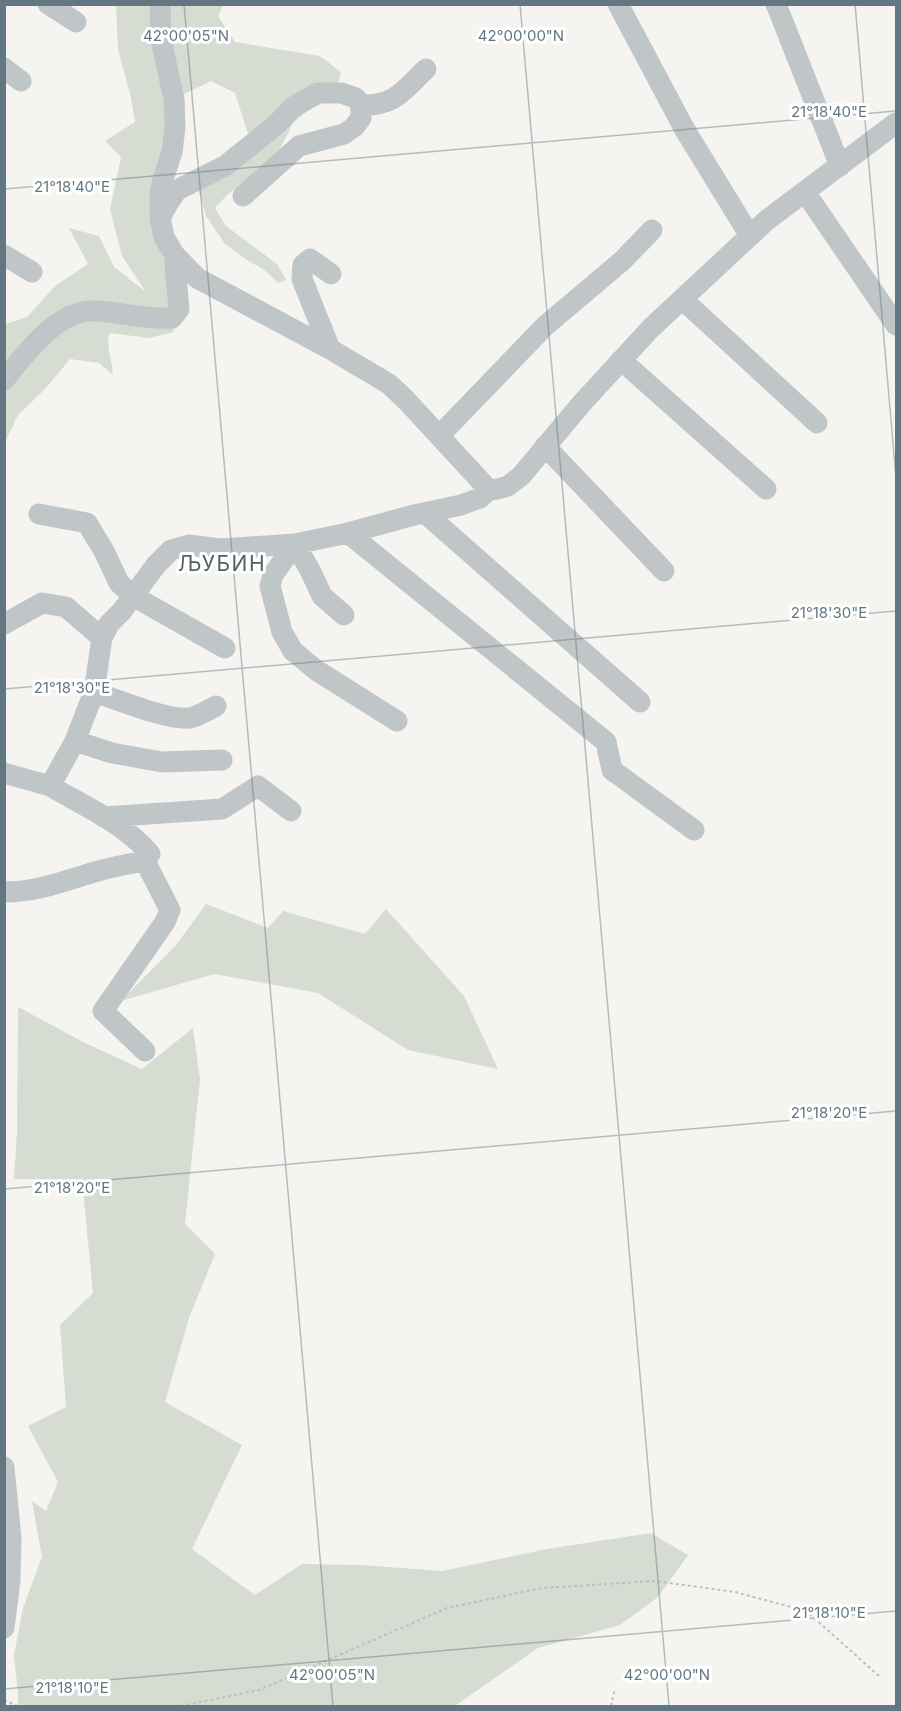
<svg xmlns="http://www.w3.org/2000/svg" width="901" height="1711" font-family="Inter,sans-serif">
  <rect width="100%" height="100%" fill="#f5f4f1"/>
  <path fill="#d6dcd2" d="M116 5H223L218 16 235 42 320 56 341 72 335 96 313 106 293 123 280 149 258 173 228 194 215 208 226 226 277 264 286 280 278 283 266 271 247 260 225 244 206 216 198 188 248 134 235 93 211 81 174 99 155 219 177 322 173 332 150 338 109 333C106 349 112 358 113 375L99 363 70 359 46 388 18 415 6 440V473L5 477V324L27 317 55 286 88 264 69 228 99 236 114 267 146 292 122 256 110 209 121 157 105 141 135 122 131 98 118 49Z
    M206 904 268 928 283 911 365 934 386 909 464 996 498 1069 408 1050 318 993 214 974 121 1001 176 945Z
    M18 1007 85 1043 142 1069 193 1028 200 1079 185 1224 215 1254 189 1318 165 1402 242 1445 192 1549 255 1595 302 1564 361 1565 442 1571 547 1549 651 1533 688 1555 658 1597 620 1625 538 1648 455 1706H18V1693L14 1655 23 1608 42 1557 32 1501 46 1511 58 1482 28 1426 66 1407 60 1325 93 1293 82 1180 14 1179 17 1133Z"/>
  <g fill="none" stroke-linecap="round" stroke-linejoin="round">
    <path stroke="#bcbec0" stroke-width="2" stroke-dasharray="3 3" stroke-linecap="butt" d="M4 1700 17 1706
      M181 1706 259 1690 447 1608 542 1588 655 1581 735 1592 806 1611 879 1676
      M611 1706 615 1689"/>
    <path stroke="#c0c5c7" stroke-width="21" d="M48 4 76 22
      M618 4 685 130 750 236
      M776 4 840 166
      M4 68 21 81
      M361 105C395 106 403 91 426 69
      M805 192 896 325
      M160 218 167 205 177 190 225 166 276 125 293 107 318 93H341L356 98 361 105V118L354 127 344 134 299 146 243 196
      M174 254 197 278 330 349 389 384 406 400 489 490 498 489 508 486 521 476 582 403 651 328 767 220 896 123
      M4 255 32 272
      M682 299 817 423
      M330 349 302 279 303 265 310 259 331 274
      M621 360 766 489
      M4 380C27 352 58 308 98 311 123 313 147 320 172 318L179 309 174 254 164 237 160 218V193L163 179 172 152 175 127 174 99 161 40 160 4
      M439 436 545 326 622 261 652 230
      M545 446 664 571
      M425 513 640 702
      M39 514 87 523 104 551 119 583 133 596 225 648
      M348 533 606 742 612 770 694 830
      M344 615 322 596 310 570 295 544 273 575 270 586 282 632 293 651 316 670 397 721
      M4 624 42 603 66 607 102 638
      M94 692C117 699 168 721 190 718 199 716 208 710 216 706
      M75 741 112 753 162 762 222 760
      M4 773 50 786
      M104 817 222 809 258 786 291 811
      M145 861 150 854C125 824 84 806 50 786L75 741 94 692 102 638 109 624 122 611 156 565 171 550 189 545 220 549 295 544 348 533 414 515 461 505 480 498 489 490
      M4 892C35 892 62 882 91 873 108 868 127 864 145 861L170 910 165 922 103 1011 145 1051
      M4 1467 11 1538 10 1581 4 1628"/>
  </g>
  <path fill="none" stroke="#637782" stroke-width="1.5" stroke-opacity="0.45" d="M184 4 333 1706M520 4 669 1706M855 4 896 478M4 189 896 111M4 689 896 611M4 1189 896 1111M4 1689 896 1611"/>
  <g text-anchor="middle" stroke-width="6" stroke-linejoin="round" paint-order="stroke">
    <g font-size="21" letter-spacing="1.5" fill="#515f67" stroke="#fff">
      <text x="222" y="571">ЉУБИН</text>
    </g>
  </g>
  <g font-size="15" text-anchor="middle" fill="#637782" stroke="#fff" stroke-width="6" stroke-linejoin="round" paint-order="stroke">
    <text x="186" y="41">42°00'05"N</text>
    <text x="521" y="41">42°00'00"N</text>
    <text x="829" y="117">21°18'40"E</text>
    <text x="72" y="192">21°18'40"E</text>
    <text x="829" y="618">21°18'30"E</text>
    <text x="72" y="693">21°18'30"E</text>
    <text x="829" y="1118">21°18'20"E</text>
    <text x="72" y="1193">21°18'20"E</text>
    <text x="829" y="1618">21°18'10"E</text>
    <text x="332" y="1680">42°00'05"N</text>
    <text x="667" y="1680">42°00'00"N</text>
    <text x="72" y="1693">21°18'10"E</text>
  </g>
  <rect width="901" height="1711" fill="none" stroke="#637782" stroke-width="12"/>
</svg>
